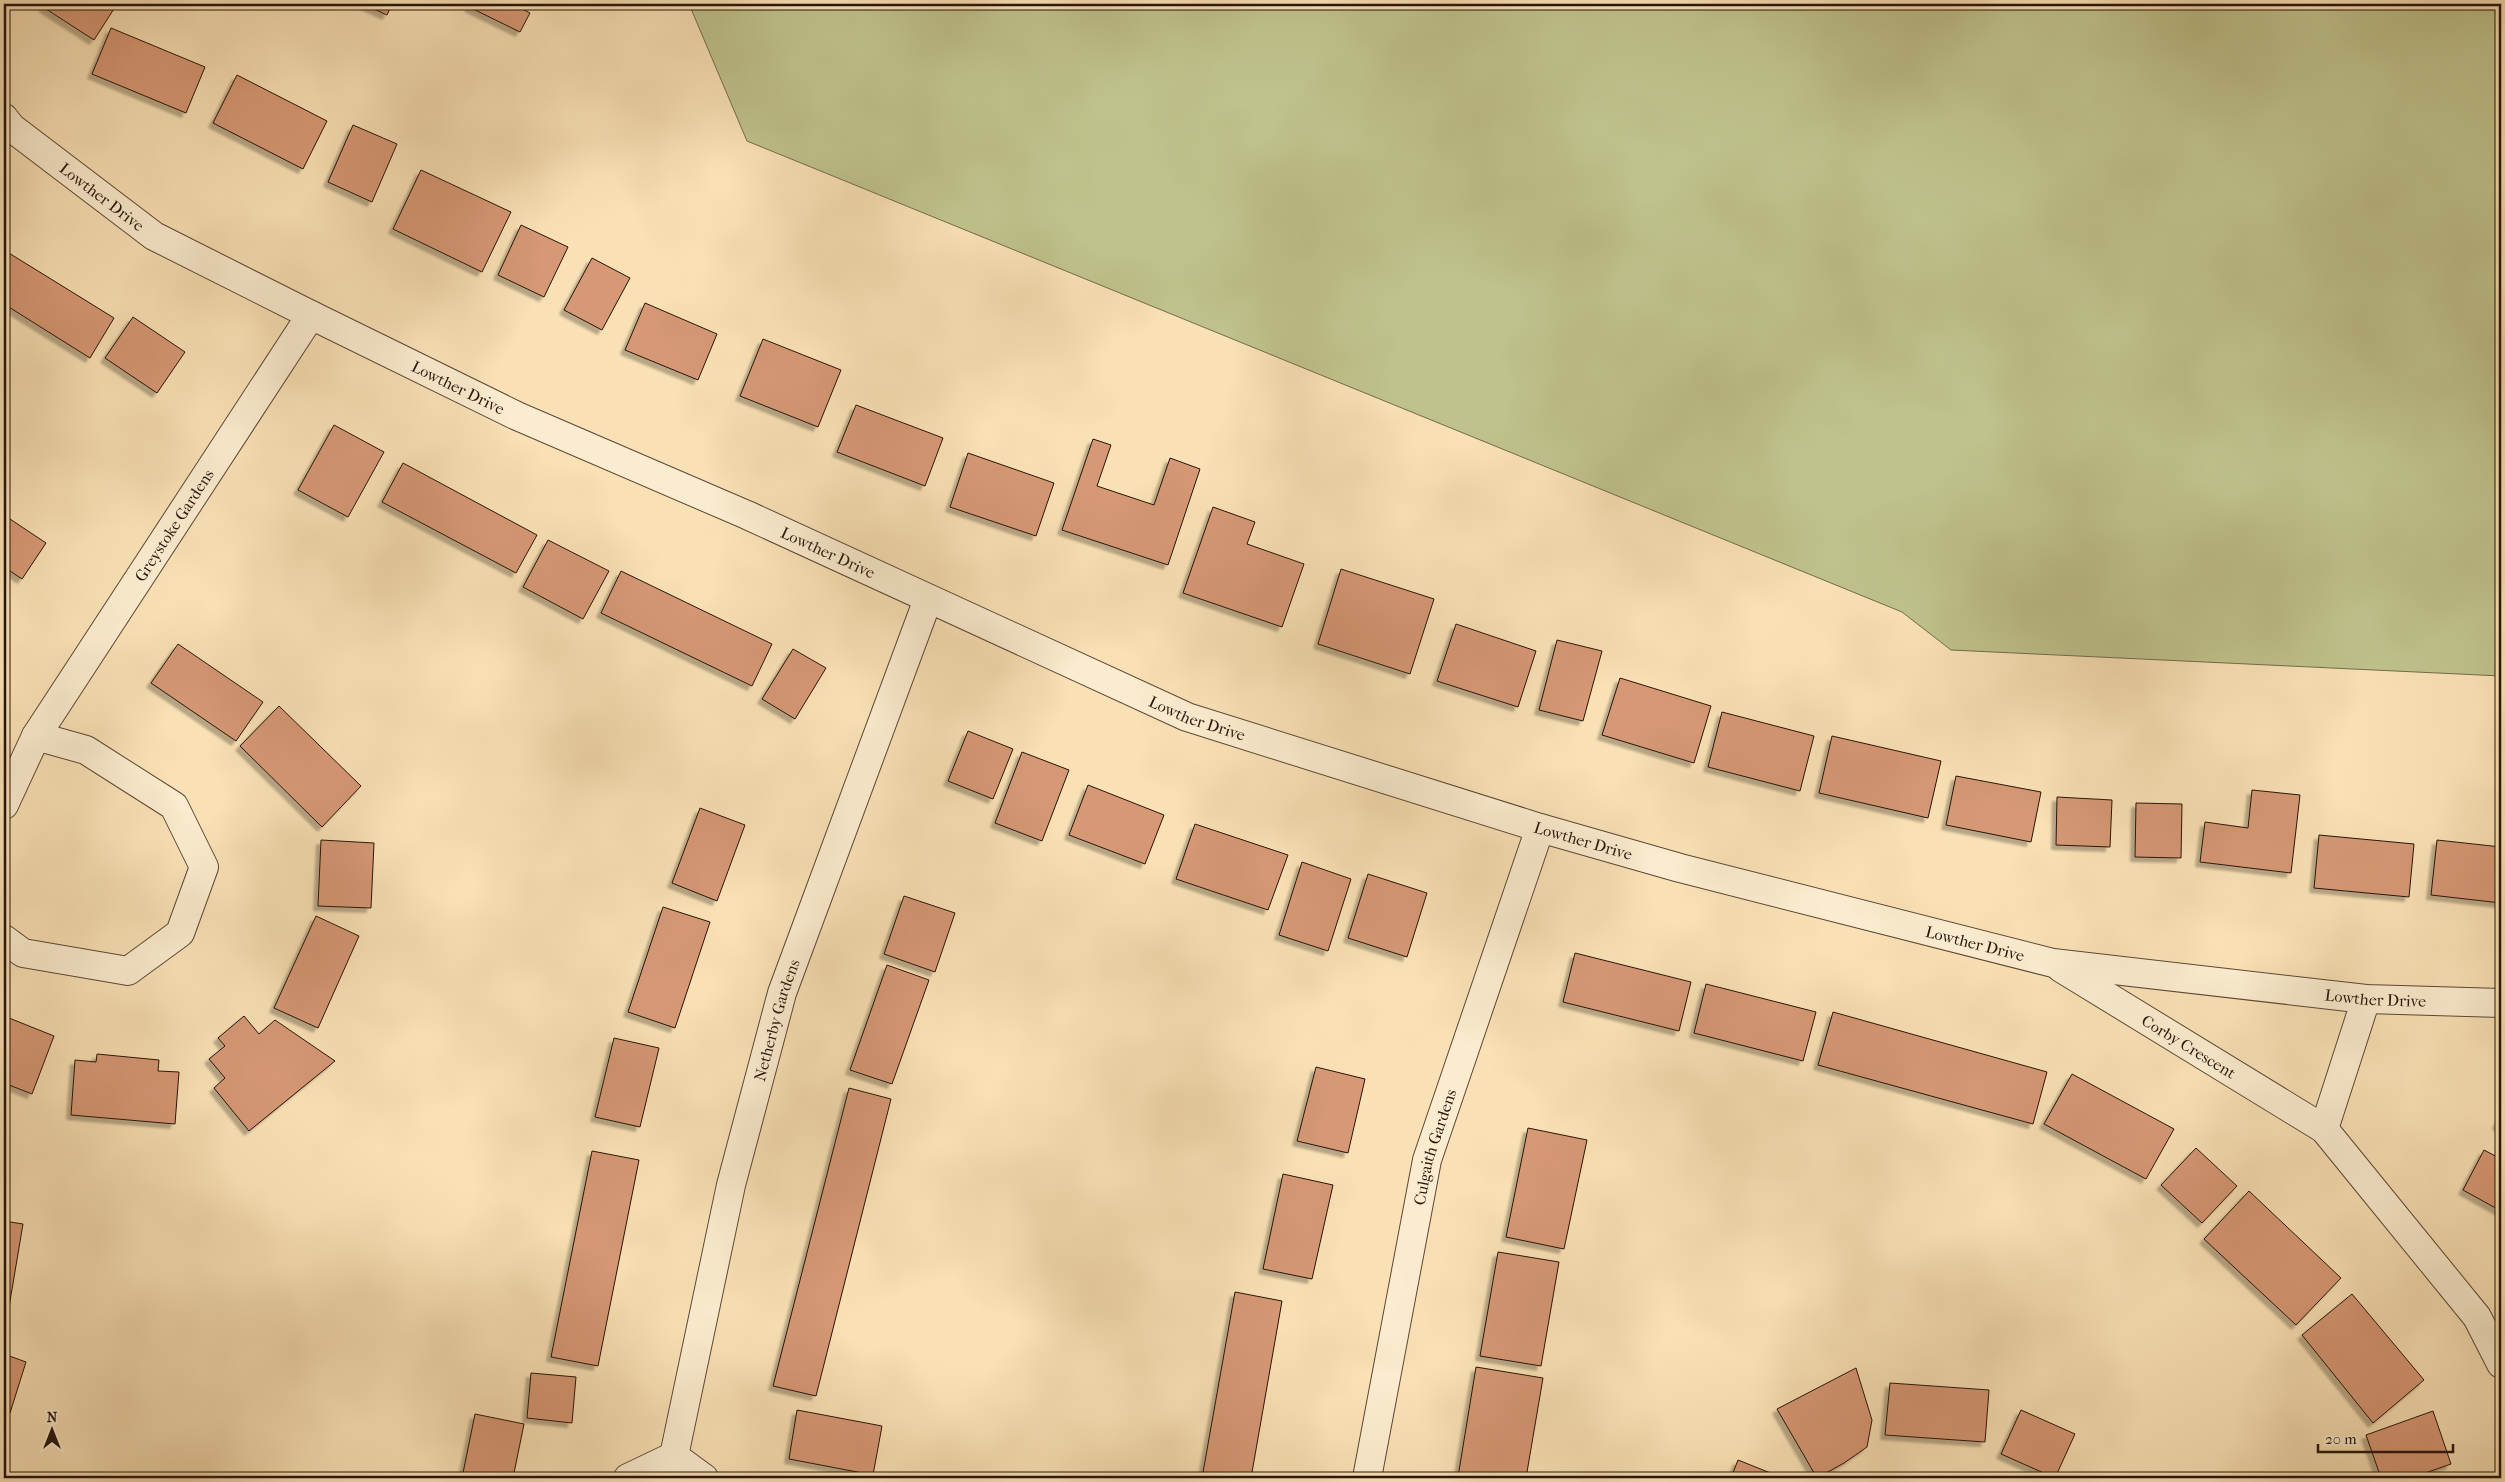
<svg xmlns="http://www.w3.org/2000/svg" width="2505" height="1482" font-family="'IM FELL French Canon',serif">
  <defs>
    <filter id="shadow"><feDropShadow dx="-4.5" dy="4.5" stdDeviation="1" flood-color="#0004"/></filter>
  </defs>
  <rect width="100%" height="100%" fill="#f9e1b5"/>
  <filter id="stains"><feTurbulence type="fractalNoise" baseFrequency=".004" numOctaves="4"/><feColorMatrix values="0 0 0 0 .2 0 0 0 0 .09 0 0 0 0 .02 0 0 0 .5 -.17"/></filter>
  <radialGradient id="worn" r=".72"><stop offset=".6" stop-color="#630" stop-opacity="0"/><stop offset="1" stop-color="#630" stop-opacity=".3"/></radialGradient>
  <path fill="#bfc28c" stroke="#736b4b" d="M689 4H2501V676L1951 650 1902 612 747 141Z"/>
  <path fill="#d69875" stroke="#27140a" filter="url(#shadow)" d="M45 4H117L94 40 43 7Z
    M363 4H392L387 15Z
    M471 4H513L530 13 520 32 469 7Z
    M111 28 205 67 186 113 92 74Z
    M237 75 327 121 303 169 213 123Z
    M353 125 397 144 372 202 328 182Z
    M421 170 511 212 482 272 393 229Z
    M521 225 568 247 544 297 498 275Z
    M4 250 114 318 90 358 4 304Z
    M592 258 630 278 602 330 564 310Z
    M645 303 717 334 698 380 625 350Z
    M133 317 185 352 157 393 105 358Z
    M763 339 841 370 818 427 740 396Z
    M856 405 943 438 925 486 837 452Z
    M334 425 384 452 348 517 298 490Z
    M1093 439 1111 445 1097 486 1154 505 1170 458 1200 469 1168 565 1062 530Z
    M968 453 1054 483 1036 536 950 507Z
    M403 463 537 535 516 573 382 502Z
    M1213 507 1255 522 1247 544 1304 564 1282 627 1183 593Z
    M4 515 46 543 22 579 4 567Z
    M548 540 609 571 583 619 523 587Z
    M1341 569 1434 599 1410 674 1318 644Z
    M621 571 772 644 752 686 601 613Z
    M1456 624 1536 651 1518 707 1437 681Z
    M1557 640 1602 651 1583 721 1539 710Z
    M178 644 263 702 236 741 151 683Z
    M793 649 826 668 795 719 762 699Z
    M1620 678 1711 706 1694 763 1602 735Z
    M279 706 361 786 322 827 240 746Z
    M1722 712 1814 736 1800 791 1708 767Z
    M968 731 1013 749 993 799 948 781Z
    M1832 736 1941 761 1928 818 1819 793Z
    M1022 752 1069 770 1042 841 995 823Z
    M1956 776 2041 792 2031 842 1946 825Z
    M1088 785 1164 815 1145 864 1069 835Z
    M2252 790 2300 795 2291 873 2200 862 2205 822 2248 828Z
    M2057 797 2112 800 2110 847 2056 845Z
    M2136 803 2182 804 2181 858 2135 857Z
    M700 808 745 825 717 901 672 883Z
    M1195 824 1288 855 1268 910 1176 879Z
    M2319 835 2414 844 2409 897 2314 888Z
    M321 840 374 843 371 908 318 906Z
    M2437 840 2501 847V903L2431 895Z
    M1302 862 1351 879 1328 951 1279 935Z
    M1368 874 1427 893 1407 957 1348 938Z
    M904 896 955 913 935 972 884 954Z
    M663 907 710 922 675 1028 628 1012Z
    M316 916 359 936 318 1028 274 1008Z
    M1575 953 1691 982 1679 1031 1563 1002Z
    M887 965 929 980 892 1084 850 1070Z
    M1706 984 1816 1012 1803 1061 1694 1033Z
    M1833 1012 2047 1072 2033 1124 1818 1065Z
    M4 1016 54 1036 32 1094 4 1083Z
    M244 1016 259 1034 275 1020 335 1061 249 1131 214 1088 225 1078 209 1059 225 1046 218 1038Z
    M614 1038 659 1048 640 1127 595 1117Z
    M97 1054 159 1060 158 1071 179 1072 175 1124 71 1115 75 1060 96 1062Z
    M1316 1067 1365 1079 1348 1153 1297 1141Z
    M2072 1074 2174 1129 2146 1179 2044 1124Z
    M849 1088 891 1099 816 1396 773 1386Z
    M2501 1116V1127L2497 1125Z
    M1528 1128 1587 1140 1564 1249 1506 1237Z
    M2196 1148 2237 1186 2202 1223 2161 1185Z
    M2484 1150 2501 1159V1211L2463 1190Z
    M592 1151 639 1160 598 1366 551 1357Z
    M1283 1174 1333 1185 1312 1279 1263 1269Z
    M2249 1191 2341 1278 2296 1325 2204 1239Z
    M4 1221 23 1224 7 1319 4 1318Z
    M1498 1252 1559 1262 1541 1366 1480 1356Z
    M1235 1292 1282 1301 1251 1478H1202Z
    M2352 1294 2424 1380 2373 1423 2302 1335Z
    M4 1354 26 1362 10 1413 4 1411Z
    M1476 1367 1543 1378 1526 1478 1458 1477Z
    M1856 1368 1872 1420 1867 1447 1844 1463 1817 1478 1777 1409Z
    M531 1373 576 1377 572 1423 527 1418Z
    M1890 1383 1989 1390 1985 1442 1885 1435Z
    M797 1410 882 1426 873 1475 789 1459Z
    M2021 1410 2075 1434 2055 1478 2001 1454Z
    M2433 1411 2451 1464 2411 1478H2381L2366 1435Z
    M475 1414 524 1424 513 1478H462Z
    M1738 1460 1783 1478H1731Z"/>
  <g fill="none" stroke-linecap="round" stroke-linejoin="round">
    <g stroke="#5c4735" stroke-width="30">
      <g id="minor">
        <path id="s1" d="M4 118 12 128 154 236 311 315 517 416 747 515 1187 717 1540 828 1680 868 2053 963 2366 999 2501 1003"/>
        <path id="s2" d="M4 805 36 736 311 315"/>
        <path d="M4 939 23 953 128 971 180 933 204 867 174 806 86 750 36 736"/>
        <path id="s3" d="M2061 968 2324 1129 2477 1317 2501 1364"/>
        <path d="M2324 1129 2366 999"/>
        <path d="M674 1456 704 1478"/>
        <path id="s4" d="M628 1478 674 1456 731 1185 782 993 928 599"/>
        <path id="s5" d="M1367 1478 1427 1160 1540 828"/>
      </g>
    </g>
    <use href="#minor" stroke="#fbeccf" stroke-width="28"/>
  </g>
  <g text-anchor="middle" stroke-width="4" stroke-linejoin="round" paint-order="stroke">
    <g font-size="16" fill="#27140a" stroke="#fbeccf">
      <text dy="6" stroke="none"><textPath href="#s1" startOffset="126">Lowther Drive</textPath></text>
      <text dy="6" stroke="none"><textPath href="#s1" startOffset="531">Lowther Drive</textPath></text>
      <text dy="6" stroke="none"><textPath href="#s2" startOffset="328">Greystoke Gardens</textPath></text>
      <text dy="6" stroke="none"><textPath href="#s1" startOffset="936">Lowther Drive</textPath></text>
      <text dy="6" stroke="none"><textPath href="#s1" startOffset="1341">Lowther Drive</textPath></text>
      <text dy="6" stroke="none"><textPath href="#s1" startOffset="1746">Lowther Drive</textPath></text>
      <text dy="6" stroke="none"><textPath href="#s1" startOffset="2151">Lowther Drive</textPath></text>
      <text dy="6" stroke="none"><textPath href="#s1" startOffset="2556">Lowther Drive</textPath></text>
      <text dy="6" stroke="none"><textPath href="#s4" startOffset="499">Netherby Gardens</textPath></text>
      <text dy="6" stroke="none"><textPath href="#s3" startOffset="150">Corby Crescent</textPath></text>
      <text dy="6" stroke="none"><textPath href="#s5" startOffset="338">Culgaith Gardens</textPath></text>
    </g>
  </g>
  <rect width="2505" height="1482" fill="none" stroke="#f9e1b5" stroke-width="20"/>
  <rect x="5" y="5" width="2495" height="1472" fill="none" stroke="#27140a" stroke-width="2.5"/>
  <rect x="10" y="10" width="2485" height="1462" fill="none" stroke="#27140a"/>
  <g transform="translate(52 1430)" stroke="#fbeccf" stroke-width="4" paint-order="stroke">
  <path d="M0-4L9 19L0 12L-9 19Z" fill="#27140a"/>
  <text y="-8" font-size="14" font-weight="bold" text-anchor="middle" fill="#27140a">N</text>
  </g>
  <path d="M2318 1444v8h135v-8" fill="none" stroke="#27140a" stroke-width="2.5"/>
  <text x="2325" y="1444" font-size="15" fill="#27140a" stroke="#fbeccf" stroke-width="4" paint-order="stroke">20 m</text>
  <rect width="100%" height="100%" filter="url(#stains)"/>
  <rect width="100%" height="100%" fill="url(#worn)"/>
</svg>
